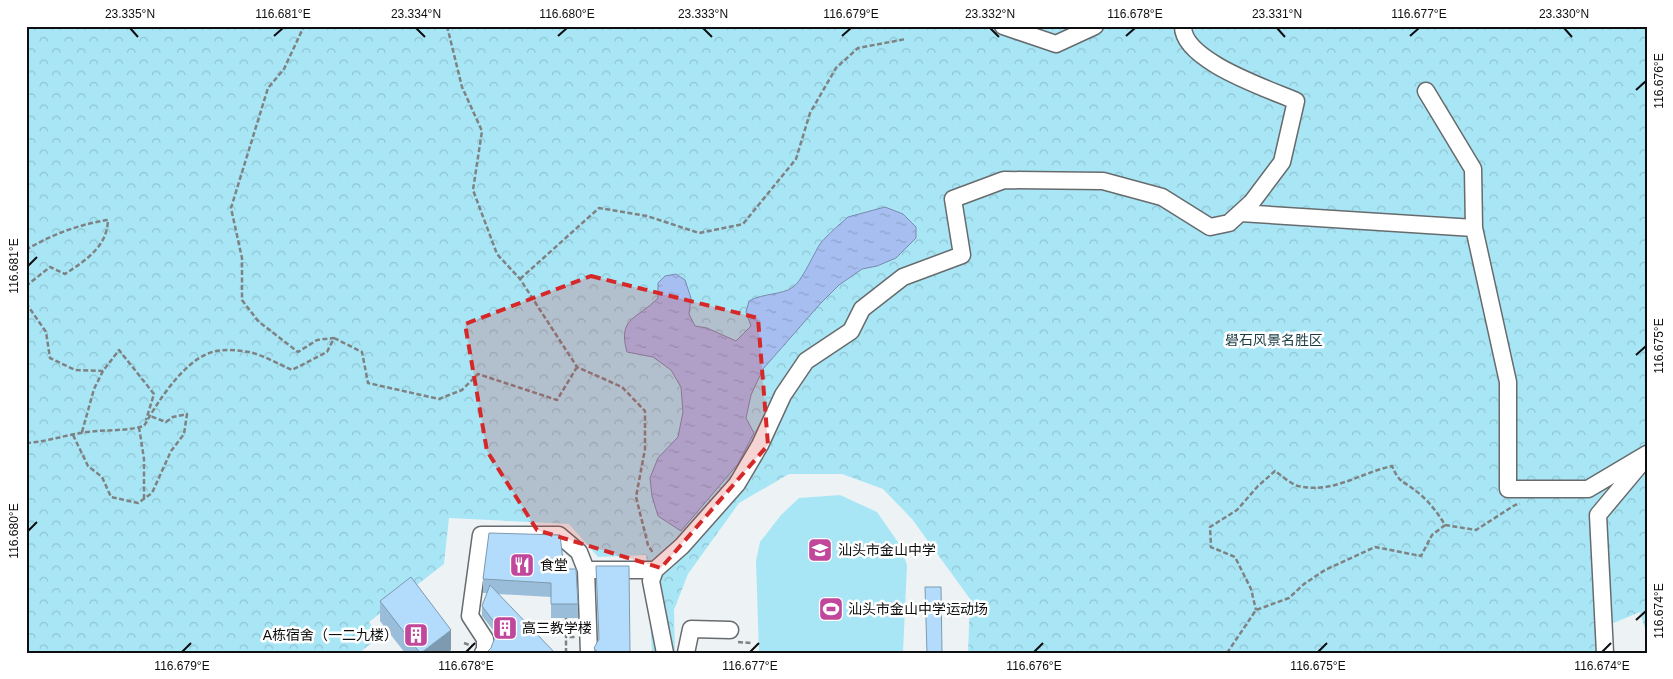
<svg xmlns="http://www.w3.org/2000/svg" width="1673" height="679" viewBox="0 0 1673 679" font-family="Helvetica,'Noto Sans SC',sans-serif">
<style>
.forest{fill:url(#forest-crowns)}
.pitch{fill:#a8e6f6}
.water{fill:url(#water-ripples);stroke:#7989ad}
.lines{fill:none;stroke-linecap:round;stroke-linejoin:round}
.minor-casing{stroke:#676b6d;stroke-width:19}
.path{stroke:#7f8283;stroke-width:2.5;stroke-dasharray:5 2.5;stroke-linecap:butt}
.minor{stroke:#fff;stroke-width:16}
.wall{fill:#9abdd9}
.shaded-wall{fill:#7d9ab0}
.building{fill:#b3dcfc;stroke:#7d9ab0}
.marked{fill:#d62828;fill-opacity:0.2;stroke:#d62828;stroke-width:4;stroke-dasharray:10 6;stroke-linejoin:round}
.ticks{fill:none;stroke:#0d0e0f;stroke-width:2}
.labels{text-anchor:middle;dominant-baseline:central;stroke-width:5;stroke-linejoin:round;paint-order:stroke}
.park-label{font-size:14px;fill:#193c44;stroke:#fff}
.poi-label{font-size:14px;fill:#0d0e0f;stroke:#fff;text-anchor:start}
.neatline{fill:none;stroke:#0d0e0f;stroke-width:2}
.ticks-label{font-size:12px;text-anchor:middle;fill:#0d0e0f}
</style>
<defs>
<pattern id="forest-crowns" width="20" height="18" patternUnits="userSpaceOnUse" patternTransform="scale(1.25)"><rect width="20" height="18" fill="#a8e6f6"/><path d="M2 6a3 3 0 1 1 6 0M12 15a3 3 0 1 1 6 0" fill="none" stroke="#8fc4d2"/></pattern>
<pattern id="water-ripples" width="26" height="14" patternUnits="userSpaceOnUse" patternTransform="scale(1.25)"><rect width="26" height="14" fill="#a7bef1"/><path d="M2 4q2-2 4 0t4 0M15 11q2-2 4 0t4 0" fill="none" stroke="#8fa2cd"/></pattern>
</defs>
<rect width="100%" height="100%" fill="#edf3f4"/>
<!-- forest -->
<path class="forest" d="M26 26H1647V635L1640 612 1604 627 1605 653H968L970 599 912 519 883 489 842 474H789L739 503 688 574 674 610 675 653H652L646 555 598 557 569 524 449 518 444 564 369 622 379 637 359 653H26Z"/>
<!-- pitch -->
<path class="pitch" d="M840 495 877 512 900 545 907 565 903 653H759L756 561 760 542 781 515 799 498Z"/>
<!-- water -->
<path class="water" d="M885 207 903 214 916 227V238L896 258 877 266 862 269 839 285 820 304 763 369 751 395 746 418 754 433 738 464 681 531 658 516 652 496 650 478 658 458 678 437 683 412 681 387 671 370 653 357 627 352C617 317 638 319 658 298V283L665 276 676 274 685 280 691 298 689 314 695 326 707 328 736 341 751 326 746 312 749 301C763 293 783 295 793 287 802 281 813 255 820 244 827 235 839 225 848 217Z"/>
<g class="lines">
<defs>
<path id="minor" d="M1003 26 1056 44 1095 26
M1426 91 1473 169 1474 228
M1240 213 1474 228 1508 382V489H1588L1647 454
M483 653 485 650V639L470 616 481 535H559L579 552 586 570
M589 653 586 570H655
M665 653 651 581 655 570 682 546 737 484 760 445 783 395 806 361 851 331 862 309 903 277 962 255 953 199 1004 180 1103 181 1162 197 1210 227 1229 223 1252 202 1282 162 1296 101C1269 89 1182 61 1183 26
M686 653 691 629 730 630
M1605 653 1598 515 1644 460"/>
</defs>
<!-- minor casing -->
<use href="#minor" class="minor-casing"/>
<!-- path -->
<path class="path" d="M447 26 462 87 482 131 473 190 497 254 520 279 577 367 622 387 645 411V449L636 497 648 545 653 553
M26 250C50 235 80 224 108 220 107 247 86 260 65 274L50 267 26 286
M520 279 599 208 647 216 699 233 743 224 796 159 810 113 836 68 858 48 906 39
M26 303 46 332 50 358 75 370 103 371 119 350 154 394 146 420
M334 338 362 352 368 383 439 399 462 390 478 374 557 400 577 367
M139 427 144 459V500
M82 432 94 389 103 371
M73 435 88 466 102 477 111 497 138 503 152 493 171 451 184 434 187 414 173 417 166 422 150 416
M26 443C45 442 62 436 81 433 102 429 123 432 144 426 157 403 181 365 207 354 219 348 236 350 249 352 263 355 278 364 292 370L327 352 334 338 317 340 298 352 258 321 242 300V258L231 208 268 88 284 69 304 26
M1445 525 1476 530 1515 505 1520 504
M566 618V637H576
M738 642 751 643
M464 643 472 646
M566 653V637
M1227 653 1256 610 1289 598 1304 584 1325 570 1375 547 1421 556 1432 535 1445 525C1438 513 1427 499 1416 491 1401 479 1400 484 1392 466 1360 473 1333 494 1298 486 1291 484 1282 476 1275 471L1258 486 1237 510 1210 527 1211 547 1235 557 1251 589 1256 610"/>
<!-- minor -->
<use href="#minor" class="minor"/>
</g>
<!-- wall -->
<path class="wall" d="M596 566 630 653H594V648L599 640Z
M564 569 578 604V618H551V597L498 594 555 653 487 652 491 648 497 635 482 616V606L487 593H483V579Z
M380 601 451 650 447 653H405L380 621Z"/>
<!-- shaded-wall -->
<path class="shaded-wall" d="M451 630V650L447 653H421Z"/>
<!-- building -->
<path class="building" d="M489 533 560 535 564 569H576L578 604H551V583L483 579Z
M596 566H629L630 653H598L594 648 599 639Z
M411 577 451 630 421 653H420L380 601Z
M490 585 555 653H479L480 652H487L491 648 495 637 501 631 482 606Z
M925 587H941L942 653H927Z"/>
<!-- marked area -->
<path class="marked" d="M591 276 758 318 768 445 661 568 537 530 487 451 465 324Z"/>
<!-- ticks -->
<path class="ticks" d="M130 28 138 37M416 28 425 37M703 28 712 37M990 28 999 37M1277 28 1285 37M1564 28 1572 37M274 36 283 28M558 36 567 28M842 36 851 28M1126 36 1135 28M1410 36 1419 28M1636 90 1646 81M28 266 37 257M1636 355 1646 346M28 531 37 522M1636 620 1646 611M182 652 191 643M466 652 475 643M750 652 759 643M1034 652 1043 643M1318 652 1327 643M1602 652 1611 643"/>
<!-- icons -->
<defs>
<symbol id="school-square" viewBox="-11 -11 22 22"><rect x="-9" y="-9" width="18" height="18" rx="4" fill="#c0479b" stroke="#fff"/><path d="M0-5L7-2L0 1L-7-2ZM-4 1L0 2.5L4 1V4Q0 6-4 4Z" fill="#fff"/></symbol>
<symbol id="restaurant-square" viewBox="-11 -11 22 22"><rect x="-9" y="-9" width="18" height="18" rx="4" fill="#c0479b" stroke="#fff"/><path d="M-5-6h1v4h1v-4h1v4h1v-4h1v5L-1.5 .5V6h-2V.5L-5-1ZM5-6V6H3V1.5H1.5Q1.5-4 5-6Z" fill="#fff"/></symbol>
<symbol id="stadium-square" viewBox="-11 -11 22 22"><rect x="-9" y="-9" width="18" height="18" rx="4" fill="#c0479b" stroke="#fff"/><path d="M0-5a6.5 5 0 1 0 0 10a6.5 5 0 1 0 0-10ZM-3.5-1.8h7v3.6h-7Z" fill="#fff"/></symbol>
<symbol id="building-square" viewBox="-11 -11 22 22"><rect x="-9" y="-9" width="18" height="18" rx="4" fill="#c0479b" stroke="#fff"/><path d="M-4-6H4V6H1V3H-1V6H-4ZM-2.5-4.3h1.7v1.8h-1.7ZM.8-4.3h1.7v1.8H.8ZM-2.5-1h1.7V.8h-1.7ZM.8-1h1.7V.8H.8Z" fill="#fff"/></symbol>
</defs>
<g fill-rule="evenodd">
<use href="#school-square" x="806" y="536" width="28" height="28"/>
<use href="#restaurant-square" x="508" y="551" width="28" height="28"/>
<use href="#stadium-square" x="817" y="595" width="28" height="28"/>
<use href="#building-square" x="491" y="614" width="28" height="28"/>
<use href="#building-square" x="402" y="621" width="28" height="28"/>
</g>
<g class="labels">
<!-- park labels -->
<g class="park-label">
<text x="1274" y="340">礐石风景名胜区</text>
</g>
<!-- poi labels -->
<g class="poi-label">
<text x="838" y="550">汕头市金山中学</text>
<text x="540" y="565">食堂</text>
<text x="848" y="609">汕头市金山中学运动场</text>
<text x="522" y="628">高三教学楼</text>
<text x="398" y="635" text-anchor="end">A栋宿舍（一二九楼）</text>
</g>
</g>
<!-- border -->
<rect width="1673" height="679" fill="none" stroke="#ffffff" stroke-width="55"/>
<rect x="28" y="28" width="1618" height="624" class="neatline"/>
<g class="ticks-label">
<text x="130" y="18">23.335°N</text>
<text x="283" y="18">116.681°E</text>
<text x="416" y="18">23.334°N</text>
<text x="567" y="18">116.680°E</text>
<text x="703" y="18">23.333°N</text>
<text x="851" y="18">116.679°E</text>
<text x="990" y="18">23.332°N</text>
<text x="1135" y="18">116.678°E</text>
<text x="1277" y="18">23.331°N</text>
<text x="1419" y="18">116.677°E</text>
<text x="1564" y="18">23.330°N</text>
<text transform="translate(1659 81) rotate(-90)" y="4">116.676°E</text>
<text transform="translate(14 266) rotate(-90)" y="4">116.681°E</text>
<text transform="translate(1659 346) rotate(-90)" y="4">116.675°E</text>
<text transform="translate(14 531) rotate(-90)" y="4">116.680°E</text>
<text transform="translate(1659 611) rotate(-90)" y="4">116.674°E</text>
<text x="182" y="670">116.679°E</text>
<text x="466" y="670">116.678°E</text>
<text x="750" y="670">116.677°E</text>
<text x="1034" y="670">116.676°E</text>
<text x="1318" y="670">116.675°E</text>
<text x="1602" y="670">116.674°E</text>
</g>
</svg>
